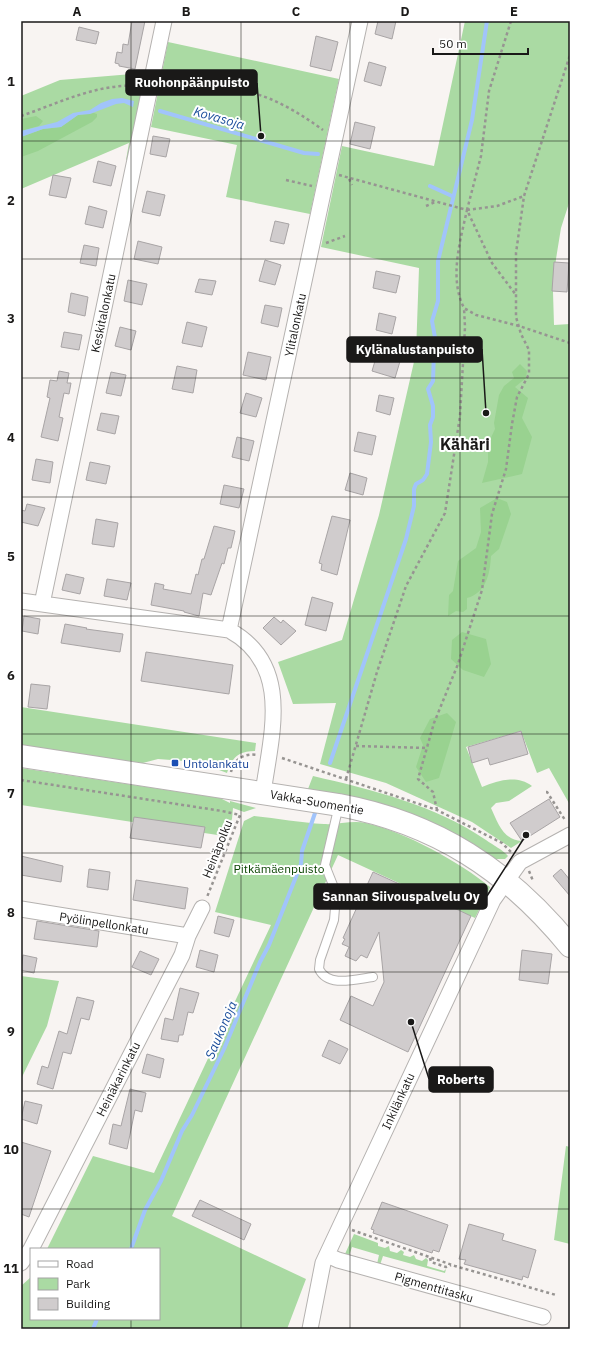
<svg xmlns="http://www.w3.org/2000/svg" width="591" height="1350" viewBox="0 0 591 1350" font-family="'IBM Plex Sans',sans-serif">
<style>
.green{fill:#aadaa3}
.forest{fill:#99d290}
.water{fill:#a1c4fb}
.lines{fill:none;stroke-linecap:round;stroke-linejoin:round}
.stream{stroke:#a1c4fb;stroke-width:4}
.building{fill:#d0cccd;stroke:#a8a4a5}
.lane-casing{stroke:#b5b2b0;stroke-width:10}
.street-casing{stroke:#b5b2b0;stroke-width:17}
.secondary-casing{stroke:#b5b2b0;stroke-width:24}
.path{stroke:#979492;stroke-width:2.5;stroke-dasharray:3 3;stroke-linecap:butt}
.lane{stroke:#fff;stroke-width:8}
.street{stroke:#fff;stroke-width:15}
.secondary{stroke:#fff;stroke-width:22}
.grid{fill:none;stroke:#1a1918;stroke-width:1;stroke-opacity:0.55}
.transit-dot{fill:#1a4fb4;stroke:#fff;stroke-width:1.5}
.labels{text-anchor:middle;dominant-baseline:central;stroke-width:4;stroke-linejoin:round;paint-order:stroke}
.street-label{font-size:12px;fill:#1a1918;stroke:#fff}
.transit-label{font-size:12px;fill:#164399;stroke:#fff;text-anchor:start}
.park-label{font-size:12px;fill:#0b4603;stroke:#fff}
.water-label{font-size:13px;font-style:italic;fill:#1a4d9b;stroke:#fff}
.district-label{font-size:16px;font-weight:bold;fill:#1a1918;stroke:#fff}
.leader{fill:none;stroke:#1a1918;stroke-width:1.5}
.callout-dot{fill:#1a1918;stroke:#fff;stroke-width:1.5}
.callout{fill:#1a1918;stroke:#1a1918;stroke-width:1.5}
.callout-label{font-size:13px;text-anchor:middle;font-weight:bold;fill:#fff}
.neatline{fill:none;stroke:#1a1918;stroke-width:1.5}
.grid-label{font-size:13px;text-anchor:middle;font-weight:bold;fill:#1a1918}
</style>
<rect width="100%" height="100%" fill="#f8f4f2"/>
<!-- green -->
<path class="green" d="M465 21H570V200L561 228 556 259 553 292 554 325 570 324V805L549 768 537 773 521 731 466 747 482 787C499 780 517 775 532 786L509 801 496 803 491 808C498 823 503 840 522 841L511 848 472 822 386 783 320 764 336 703 293 704 278 662 342 640 379 515 416 353 419 268 321 247 342 146 434 166Z
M168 42 339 79 310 214 226 197 237 145 151 127Z
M144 73H148L145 84H142L141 89 144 90 129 159 126 160 129 143 21 189V96L60 80Z
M21 707 256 743 255 751C239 751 232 757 227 773L198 762 158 759 139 764 21 748Z
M21 768 220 798 230 803V801L256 808 244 812 233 808 232 819 224 836 21 805Z
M313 776C373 790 435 805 486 840 493 845 503 850 508 856L505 859H493L336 795 308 789Z
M254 816C277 818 301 823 324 824 338 825 352 820 366 823 405 832 460 862 490 887L489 890 475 918 338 855 172 1216 306 1279 287 1329H21V1286L31 1277V1319H159V1249H47L93 1156 154 1173 271 925 215 912 244 821Z
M21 976 59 981 47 1026 21 1079Z
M566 1146 570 1147V1244L554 1240Z
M354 1234 378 1243V1246L385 1248 389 1246 390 1251 397 1253 401 1250 404 1252 403 1255 410 1257 414 1255 416 1259 422 1261 426 1258 428 1260 427 1266 444 1271 446 1269 445 1273 383 1256 380 1265 377 1264 379 1255 352 1247 349 1256 345 1254Z"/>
<!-- forest -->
<path class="forest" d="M94 113 97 114V117L92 122 38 151 21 157V137L43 129 61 127 78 115Z
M36 116 43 121 39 126 21 131V119Z
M520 364 527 371 526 378 515 387 528 398 522 418 532 437 522 474 482 483 488 462V444L495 429 494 423 499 395 504 386 514 378 512 372Z
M497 498 507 502 511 514 499 549 491 556C490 574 486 593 467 598V609L463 612 456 611 448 616 449 595 453 591 458 561 476 548 481 532 480 508Z
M462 632 486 639 491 664 484 677 463 670 451 659 452 640Z
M447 713 456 722 439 778 426 782 416 767 423 745 420 738 430 719Z"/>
<!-- water -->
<path class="water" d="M122 98 134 101 133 107 124 103 116 104 90 114 78 115 61 127 43 129 21 137V131L57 122 73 113 90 110 101 103 112 99Z"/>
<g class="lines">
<!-- stream -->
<path class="stream" d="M160 111 304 153 318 154
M430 186 452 196
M330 763 406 539 414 506V489L416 484 423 480 427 474 431 442 430 425 433 417V406L428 389 433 381 434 351 436 343 432 321 438 301V261L472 120 487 21
M131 1249 145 1210 161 1181 182 1131 192 1115 224 1049 260 962 269 945 301 864 302 851 315 813
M93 1329 97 1319"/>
</g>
<!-- building -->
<path class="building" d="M132 21H145L135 69 119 66V64L115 63 117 52 122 53 123 44 128 45Z
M378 21H396L392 39 375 34Z
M79 27 99 32 96 44 76 40Z
M316 36 338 42 331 71 310 66Z
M369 62 386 67 381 86 364 81Z
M355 122 375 127 370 149 350 144Z
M153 136 170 139 166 157 150 154Z
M98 161 116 166 111 186 93 182Z
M53 175 71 178 66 198 49 195Z
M147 191 165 195 160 216 142 212Z
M89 206 107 211 103 228 85 224Z
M275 221 289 224 284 244 270 241Z
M138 241 162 247 158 264 134 259Z
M84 245 99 248 96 266 80 263Z
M265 260 281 265 275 285 259 281Z
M554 262 569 263 567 292 552 291Z
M376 271 400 276 396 293 373 288Z
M199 279 216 281 212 295 195 292Z
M128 280 147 284 142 305 124 301Z
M71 293 88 297 85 316 68 312Z
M265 305 282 308 278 327 261 323Z
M379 313 396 317 392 334 376 330Z
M187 322 207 327 202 347 182 343Z
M120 327 136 331 131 350 115 346Z
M64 332 82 335 79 350 61 347Z
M378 351 401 358 395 378 372 371Z
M248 352 271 357 266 380 243 375Z
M177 366 197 370 193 393 172 389Z
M59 371 69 373 67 383H71L69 394 64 393 59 417 63 418 58 441 41 437 50 398 47 397 50 380 57 381Z
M111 372 126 375 121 396 106 393Z
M246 393 262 398 256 417 240 413Z
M379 395 394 398 390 415 376 411Z
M101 413 119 416 115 434 97 430Z
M358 432 376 436 372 455 354 451Z
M237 437 254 441 249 461 232 457Z
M36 459 53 462 50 483 32 480Z
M90 462 110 466 106 484 86 480Z
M350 473 367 478 363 495 345 490Z
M224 485 244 489 239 508 220 504Z
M27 504 45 508 38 526 21 522V510L25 511Z
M332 516 350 520 337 575 321 570 322 564 319 563Z
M96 519 118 523 114 547 92 544Z
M214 526 235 531 231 548H228L224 564 222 563 211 595 203 593 199 616 184 612V611L151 605 155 583 164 585 163 589 191 594 196 574 198 575 202 559H204Z
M66 574 84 578 80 594 62 590Z
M107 579 131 583 127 600 104 596Z
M312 597 333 603 326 631 305 625Z
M24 616 40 619 38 634 22 631Z
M274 617 281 623 283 620 296 631 281 645 263 628Z
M65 624 87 628 86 629 123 634 120 652 61 643Z
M146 652 233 665 229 694 141 681Z
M31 684 50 686 47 709 28 707Z
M521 731 528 754 490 765 488 758 472 763 468 747Z
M549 799 560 817 522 841 510 823Z
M134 817 205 827 201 848 130 838Z
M21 856 63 866 61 882 21 875Z
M89 869 110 872 108 890 87 887Z
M561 869 570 880V896L553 876Z
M373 872 419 893H422L471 916 408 1052 340 1020 351 996 373 1006 384 982 379 932 367 958 361 955 356 961 345 956 349 947 342 944 345 939 343 938Z
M136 880 188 888 185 909 133 900Z
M218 916 234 920 229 937 214 933Z
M37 921 99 931 97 947 34 939Z
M200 950 218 955 214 972 196 967Z
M522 950 552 954 548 984 519 980Z
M140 951 159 959 151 975 132 967Z
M23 955 37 958 34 973 21 970Z
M180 988 199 993 193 1013 188 1012 183 1035H179L178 1042 161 1039 165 1018 173 1020Z
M77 997 94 1001 89 1020 81 1018 71 1054 63 1052 53 1089 37 1084 42 1066 48 1068 59 1031 67 1034Z
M329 1040 348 1049 340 1064 322 1056Z
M147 1054 164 1059 160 1078 142 1073Z
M130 1089 146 1093 142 1112 135 1110 127 1149 109 1144 113 1124 121 1126Z
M25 1101 42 1105 37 1124 21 1119Z
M21 1142 51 1151 29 1217 21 1214Z
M200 1200 251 1224 244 1240 192 1216Z
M382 1202 448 1225 439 1252 433 1250 432 1253 373 1233 374 1230 371 1229Z
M469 1224 504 1234 502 1240 536 1250 528 1278 523 1276 522 1280 464 1264 466 1260 459 1259Z"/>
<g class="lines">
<defs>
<path id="lane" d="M339 805 325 865 333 885 335 908 334 920 320 960 319 969C328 988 356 979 373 977"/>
<path id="street" d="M21 601 229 630C293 665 271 735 263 793
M42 604 164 21
M229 630 360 21
M21 909 188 936
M31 1249 182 955 188 936 202 908
M327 1255 338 1260 543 1317
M21 1263 31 1249
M310 1329 323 1263 493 900 520 862 570 835"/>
<path id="secondary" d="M21 756 339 805C436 823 508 870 570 946"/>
</defs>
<!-- lane casing -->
<use href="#lane" class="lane-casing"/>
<!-- street casing -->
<use href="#street" class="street-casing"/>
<!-- secondary casing -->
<use href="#secondary" class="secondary-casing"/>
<!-- path -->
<path class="path" d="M511 21 489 91 481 156 467 210 492 263 516 295
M163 87C193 88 224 87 252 93 275 98 304 116 323 130
M21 116C59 103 98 83 139 86
M339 175 467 210C460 242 449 278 464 308L476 315 519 326 570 343
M349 179 352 185
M286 180 312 186
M426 206 435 202
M467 210 497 206 524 196
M326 243 345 236
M356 746 427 748
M282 758 437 810 502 843 512 853
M231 772C234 759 244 753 257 755
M346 779 377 672 406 586 445 513 460 416 465 327 464 308
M21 780 222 811 240 815 207 897
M546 792H547L565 820
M437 810 433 792 418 779 434 723 458 664 482 590 492 514 506 469 512 424 517 397 529 374V350L521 334 516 317V253L524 196 570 55
M529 871 533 881
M352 1230 455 1266 556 1295
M430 1258 431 1262 446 1267 451 1265"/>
<!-- lane -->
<use href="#lane" class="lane"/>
<!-- street -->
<use href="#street" class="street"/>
<!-- secondary -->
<use href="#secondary" class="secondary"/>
</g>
<!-- grid -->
<path class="grid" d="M131 21V1249M241 21V1329M350 21V1329M460 21V1329M21 141H570M21 259H570M21 378H570M21 497H570M21 616H570M21 734H570M21 853H570M21 972H570M21 1091H570M21 1209H570M131 1319V1329"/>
<!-- markers -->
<rect class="transit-dot" x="171" y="759" width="8" height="8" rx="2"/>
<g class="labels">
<!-- street labels -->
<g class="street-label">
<text transform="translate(103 313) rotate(-78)">Keskitalonkatu</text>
<text transform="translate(295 325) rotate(-78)">Ylitalonkatu</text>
<text transform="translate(317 802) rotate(10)">Vakka-Suomentie</text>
<text transform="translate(217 849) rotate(-68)">Heinäpolku</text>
<text transform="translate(104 923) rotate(9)">Pyölinpellonkatu</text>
<text transform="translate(118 1079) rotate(-63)">Heinäkarinkatu</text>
<text transform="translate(398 1101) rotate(-65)">Inkilänkatu</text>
<text transform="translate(434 1287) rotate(16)">Pigmenttitasku</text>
</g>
<!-- transit labels -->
<g class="transit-label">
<text x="183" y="763">Untolankatu</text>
</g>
<!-- park labels -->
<g class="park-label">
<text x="279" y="868">Pitkämäenpuisto</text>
</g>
<!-- water labels -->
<g class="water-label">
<text transform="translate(219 118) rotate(16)">Kovasoja</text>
<text transform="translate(221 1030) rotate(-67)">Saukonoja</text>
</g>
<!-- district labels -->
<g class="district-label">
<text x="465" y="444">Kähäri</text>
</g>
</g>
<!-- callouts -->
<path class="leader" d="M261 136L257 83M486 413L482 349M526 835L487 896M411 1022L429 1079"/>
<g class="callout-dot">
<circle cx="261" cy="136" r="4"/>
<circle cx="486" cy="413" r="4"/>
<circle cx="526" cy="835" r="4"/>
<circle cx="411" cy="1022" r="4"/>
</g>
<g class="callout">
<rect x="126" y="70" width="131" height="25" rx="4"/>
<rect x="347" y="337" width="135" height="25" rx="4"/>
<rect x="314" y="884" width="173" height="25" rx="4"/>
<rect x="429" y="1067" width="64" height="25" rx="4"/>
</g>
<g class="callout-label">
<text x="192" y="87">Ruohonpäänpuisto</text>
<text x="415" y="354">Kylänalustanpuisto</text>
<text x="401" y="901">Sannan Siivouspalvelu Oy</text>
<text x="461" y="1084">Roberts</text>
</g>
<!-- border -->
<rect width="591" height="1350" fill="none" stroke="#ffffff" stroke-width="44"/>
<!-- legend -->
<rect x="30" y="1248" width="130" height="72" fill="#ffffff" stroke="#a3a3a3"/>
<rect x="38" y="1261" width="20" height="6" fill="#ffffff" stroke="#a3a3a3"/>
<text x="66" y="1268" font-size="12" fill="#1a1918">Road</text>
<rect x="38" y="1278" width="20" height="12" fill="#aadaa3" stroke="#a3a3a3"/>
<text x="66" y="1288" font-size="12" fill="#1a1918">Park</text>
<rect x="38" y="1298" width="20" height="12" fill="#d0cccd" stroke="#a3a3a3"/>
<text x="66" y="1308" font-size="12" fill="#1a1918">Building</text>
<!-- scale -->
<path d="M433 48v6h95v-6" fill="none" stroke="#1a1918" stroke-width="2"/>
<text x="439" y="48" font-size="12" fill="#1a1918" stroke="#ffffff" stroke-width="3" paint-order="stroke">50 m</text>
<rect x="22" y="22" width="547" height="1306" class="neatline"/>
<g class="grid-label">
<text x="77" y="16">A</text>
<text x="186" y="16">B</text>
<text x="296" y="16">C</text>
<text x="405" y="16">D</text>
<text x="514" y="16">E</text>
<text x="11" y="86">1</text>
<text x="11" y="205">2</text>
<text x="11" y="323">3</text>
<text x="11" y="442">4</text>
<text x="11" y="561">5</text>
<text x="11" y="680">6</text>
<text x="11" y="798">7</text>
<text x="11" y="917">8</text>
<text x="11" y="1036">9</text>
<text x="11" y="1154">10</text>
<text x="11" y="1273">11</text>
</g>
</svg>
